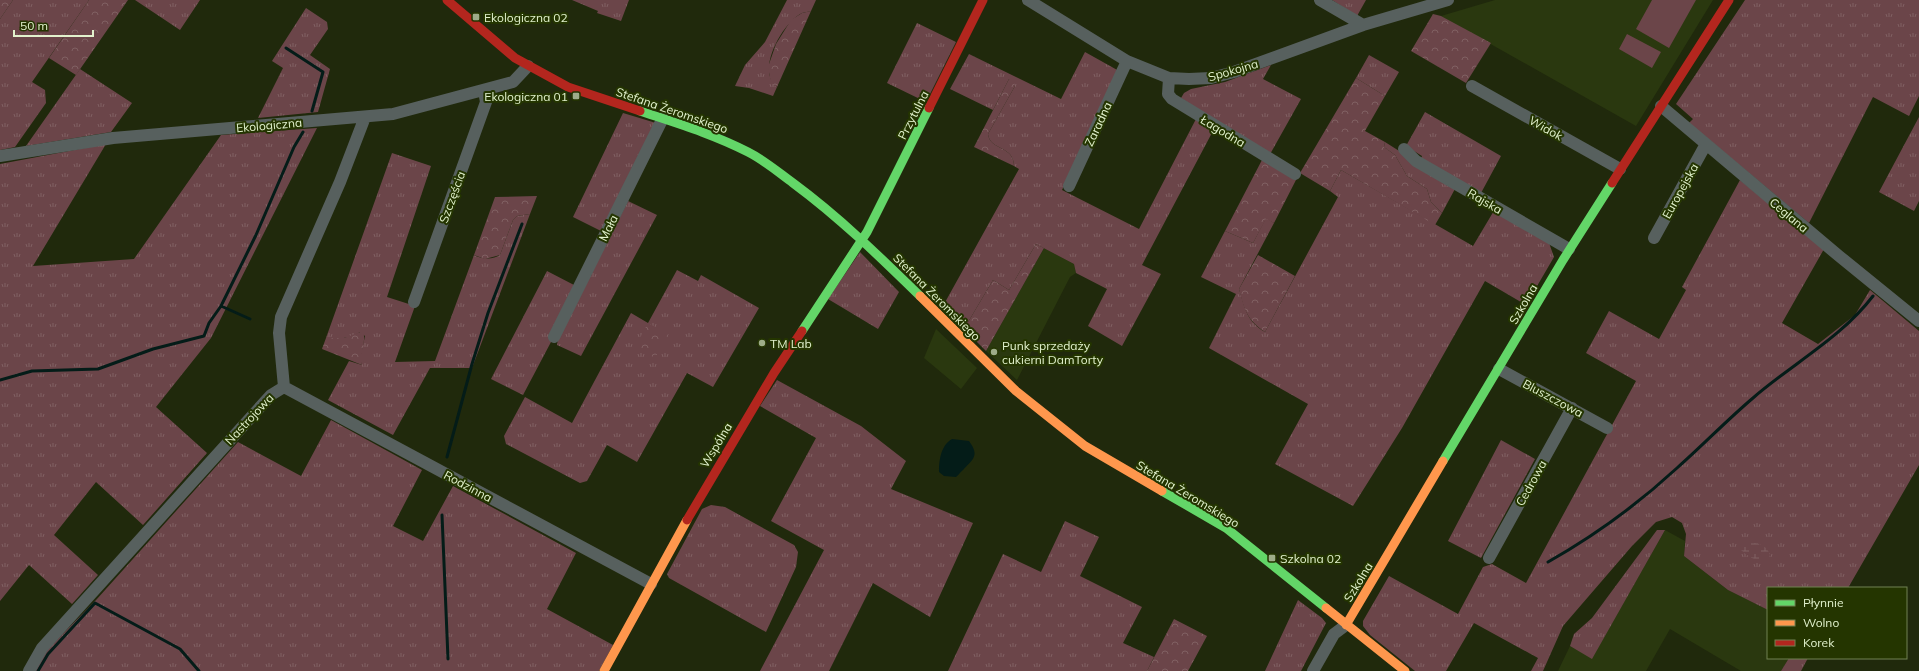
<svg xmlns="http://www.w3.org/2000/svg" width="1919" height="671" viewBox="0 0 1919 671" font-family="Mulish,sans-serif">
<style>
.built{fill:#2a380f}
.grass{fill:url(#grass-tufts)}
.forest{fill:url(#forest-crowns)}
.wetland{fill:url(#wetland-marsh)}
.pitch{fill:#6b4549}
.water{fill:#041c18}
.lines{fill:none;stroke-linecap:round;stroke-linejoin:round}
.stream{stroke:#041c18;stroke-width:3}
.street{stroke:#57605e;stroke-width:12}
.fast{stroke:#63d668;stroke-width:9}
.slow{stroke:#ff974d;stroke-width:9}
.jam{stroke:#b3261e;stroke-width:9}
.poi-dot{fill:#9eac89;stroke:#243500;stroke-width:1.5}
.labels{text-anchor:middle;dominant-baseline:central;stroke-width:4;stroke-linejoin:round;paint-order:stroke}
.poi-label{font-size:12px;fill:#e2f2cd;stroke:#243500;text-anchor:start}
.street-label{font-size:12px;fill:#e2f2cd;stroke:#243500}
</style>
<defs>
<pattern id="grass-tufts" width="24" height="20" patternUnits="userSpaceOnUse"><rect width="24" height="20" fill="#6b4549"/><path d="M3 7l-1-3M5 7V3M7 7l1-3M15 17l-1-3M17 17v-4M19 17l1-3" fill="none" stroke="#806062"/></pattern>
<pattern id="forest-crowns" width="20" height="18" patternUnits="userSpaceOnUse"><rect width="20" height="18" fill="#6b4549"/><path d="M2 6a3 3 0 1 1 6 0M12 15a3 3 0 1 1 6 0" fill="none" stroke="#806062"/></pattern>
<pattern id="wetland-marsh" width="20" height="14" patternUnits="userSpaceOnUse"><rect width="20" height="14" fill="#6b4549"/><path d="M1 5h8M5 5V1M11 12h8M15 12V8" fill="none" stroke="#806062"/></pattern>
</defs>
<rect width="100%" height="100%" fill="#20290c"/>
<!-- built -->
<path class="built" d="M1495 0H1713L1636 126 1441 16Z
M1044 248 1074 264 1076 273 1070 277 1017 380 986 351Z
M936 329 977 368 961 389 924 358Z
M1665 530 1685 541 1684 556 1728 590 1768 610V658H1789L1781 671H1741L1670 629 1646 671H1558L1570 646 1592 658Z"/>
<!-- grass -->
<path class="grass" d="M13 0H89L32 82 45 90 46 103 15 147 0 150V19Z
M135 0H200L180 30Z
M572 0H629L621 21 597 13 598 11Z
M787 0H816L811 11C809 12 804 12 802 13 783 22 755 71 777 87L773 96 749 88 735 86 745 65 765 42Z
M1332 0H1366L1357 16Z
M1745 0H1919V96L1909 116 1873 97 1809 223 1689 123 1693 119 1676 104Z
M306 8 327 22 328 29 310 55 330 69 318 112 258 118 283 68 272 61Z
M917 23 956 42 926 102 887 83Z
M1085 52 1119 71 1062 190 1139 229 1196 119 1214 129 1142 265 1161 274 1122 346 1088 326 1107 289 1076 273 1074 264 1036 244 1009 290 993 280 964 329 943 306 1019 169 1014 166C1014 145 990 151 988 134L1015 86 1009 79 993 110 950 89 969 54 1061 99Z
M1369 55 1399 72 1385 96 1356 78Z
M1271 65 1263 79 1301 99 1269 156 1181 98 1184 93 1191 89 1225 82Z
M80 69 132 103 111 132 26 146Z
M1425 112 1501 156 1481 193 1421 159 1422 156 1406 146Z
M623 113 656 123 601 231 573 217Z
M1919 117V201L1914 211 1879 192Z
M317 128 211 338 156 407 207 453 143 525 96 482 54 535 98 575 72 604 29 565 0 601V164L106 144 33 266 134 259 221 135Z
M1385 142 1456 187 1442 213 1431 202 1427 189 1407 176 1395 155 1384 147Z
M392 153 431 166 387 297 415 306 395 362 435 361 474 255C481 259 493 260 500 255L513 220 517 216 530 214 472 368H430L393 435 328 400 349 361 362 365 360 359 365 336 360 332C349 339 338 339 326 338Z
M1341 170 1473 246 1495 209 1548 240 1554 257 1526 305 1485 281 1402 428 1353 506 1275 464 1308 404 1209 348 1236 294 1201 277 1225 231 1253 243 1266 218 1274 223 1239 289C1245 308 1246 321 1265 332L1338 197 1330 191Z
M1740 180 1824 249 1782 323 1818 344 1855 315 1870 290 1919 331V465L1848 588H1768V610L1728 590 1684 556 1686 534 1682 523 1672 517 1656 522 1632 546 1563 626 1543 671H1531L1538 658 1474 623 1446 671H1415L1370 635 1363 626V621L1389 576 1458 614 1483 567 1492 564 1526 583 1636 381 1586 353 1609 311 1659 339 1686 290 1682 287Z
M628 201 657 215 581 356 557 345 558 339Z
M860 252 899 292 878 329 828 299Z
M677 270 698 281 701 275 759 308 713 387 687 373 637 462 607 445 587 481 580 483 506 444 504 436 525 397 572 423 631 313 648 323Z
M547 271 574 285 551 342 523 395 491 379Z
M777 380 861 426 906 461 891 489 973 523 930 617 873 583 829 671H760L824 550 771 521 816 438 760 406Z
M331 420 422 470 393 526 423 541 453 486 576 553 547 609 613 645 599 671H35L46 651 97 599 238 442 301 476Z
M1501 440 1535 459 1481 558 1448 541Z
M711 505 725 507 794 545 798 552 796 567 766 632 669 578 667 574 702 509Z
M1065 521 1099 537 1080 576 1142 607 1123 643 1154 657 1147 671H948L1003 554 1041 572Z
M1657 530H1665L1592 659 1570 646 1574 634 1592 618Z
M1298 600 1322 618 1326 623 1301 671H1265Z
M1789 658H1808L1801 671H1781Z"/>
<!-- forest -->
<path class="forest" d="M0 0H13L0 19Z
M89 0H128L76 75 49 58Z
M811 11 777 87 771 83 768 67 776 44 791 20 802 13Z
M1433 14 1441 16 1491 43 1466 83 1411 51Z
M1356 78 1385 96 1365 131 1385 142 1384 147 1395 155 1407 176 1427 189 1431 202 1442 213 1435 225 1341 170 1330 191 1300 173Z
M1009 79 1014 81 1015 86 988 134C990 151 1014 145 1014 166L974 147Z
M1263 158 1297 178 1274 223 1266 219 1253 243 1225 231Z
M537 196 530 214 517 216 513 220 500 255 485 259 474 255 495 197Z
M1036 244 1044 248 986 351 964 329 993 280 1009 290Z
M1258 255 1295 276 1265 332C1247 320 1244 309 1239 289Z
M648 323 668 334 655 358 635 347Z
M363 331C367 342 359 354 362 365L322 349 326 338H344Z
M1174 619 1207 636 1188 671H1147Z"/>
<!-- wetland -->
<path class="wetland" d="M1746 543C1757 542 1766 544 1770 555L1768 559C1757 563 1749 557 1741 550V545Z"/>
<!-- pitch -->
<path class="pitch" d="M1652 0H1696L1669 48 1636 29Z
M1627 34 1661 52 1652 68 1619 49Z"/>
<!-- water -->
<path class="water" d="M952 439 969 441C980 456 973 459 963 470 960 472 959 475 956 477L944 476 939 472C939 460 941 445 952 439Z"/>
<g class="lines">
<!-- stream -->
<path class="stream" d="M286 48 323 72 312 111
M221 306 250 319
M0 380 32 371 98 369 153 349 204 336 209 323 221 306 256 235 294 147 303 132
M447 457 472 364 488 313 522 224
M442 515 448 659
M1548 562C1594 536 1638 504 1677 468 1703 445 1727 420 1753 398 1792 364 1841 338 1873 296
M38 671 48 654 95 603 180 649 199 671"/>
<!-- street -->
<path class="street" d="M1028 0 1127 61 1169 78 1189 79 1211 78 1234 72 1363 25 1448 0
M1320 0 1363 25
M1169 78 1168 94 1172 99 1295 174
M1472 86 1620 169
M1661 106 1839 256 1919 321
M1404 149 1416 161 1569 249
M0 156 113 138 393 114 513 82 528 66
M1069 186 1127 61
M1654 238 1706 144
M414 302 486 102 484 91
M554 337 663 118
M1499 369 1607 428
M284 387 651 584
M284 387 279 333 281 317 340 182 365 117
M1489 558 1572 408
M29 671 42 648 271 395 284 387
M1313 671 1334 634 1346 625"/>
<!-- fast -->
<path class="fast" d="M640 111C676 123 713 134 748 152 764 160 778 172 793 183 839 217 879 256 920 296
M802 331 867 232 929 108
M1443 461 1563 260 1612 183
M1162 491 1226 528 1326 608"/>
<!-- slow -->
<path class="slow" d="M920 296 1016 391 1085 446 1162 491
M1326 608 1405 671
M1346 625 1443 461
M604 671 687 520"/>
<!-- jam -->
<path class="jam" d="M447 0 515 58 568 87 640 111
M929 108 983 0
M1612 183 1729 0
M687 520 774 373 802 331"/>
</g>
<!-- markers -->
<g class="poi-dot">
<rect x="472" y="13" width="8" height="8" rx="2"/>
<rect x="572" y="92" width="8" height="8" rx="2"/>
<circle cx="762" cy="343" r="4"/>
<circle cx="994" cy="352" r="4"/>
<rect x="1268" y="554" width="8" height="8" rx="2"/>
</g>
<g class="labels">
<!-- poi labels -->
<g class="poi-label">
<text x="484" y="17">Ekologiczna 02</text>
<text x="568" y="96" text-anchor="end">Ekologiczna 01</text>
<text x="770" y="343">TM Lab</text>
<text x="1002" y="345">Punk sprzedaży<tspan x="1002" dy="14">cukierni DamTorty</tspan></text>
<text x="1280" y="558">Szkolna 02</text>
</g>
<!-- street labels -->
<g class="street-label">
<text transform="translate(1233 70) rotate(-16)">Spokojna</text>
<text transform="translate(672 110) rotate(19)">Stefana Żeromskiego</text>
<text transform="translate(913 115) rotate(-63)">Przytulna</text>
<text transform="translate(1098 124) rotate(-65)">Zaradna</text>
<text transform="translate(269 125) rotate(-5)">Ekologiczna</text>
<text transform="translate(1546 128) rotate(29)">Widok</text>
<text transform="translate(1223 131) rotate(31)">Łagodna</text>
<text transform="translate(1680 191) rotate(-61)">Europejska</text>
<text transform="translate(452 197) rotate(-70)">Szczęścia</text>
<text transform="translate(1485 201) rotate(30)">Rajska</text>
<text transform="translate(1789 215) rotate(40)">Ceglana</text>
<text transform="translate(608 228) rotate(-64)">Mała</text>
<text transform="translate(937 297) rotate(45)">Stefana Żeromskiego</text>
<text transform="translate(1523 304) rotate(-60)">Szkolna</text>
<text transform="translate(1553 398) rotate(28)">Bluszczowa</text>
<text transform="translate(249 419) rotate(-47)">Nastrojowa</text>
<text transform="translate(716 445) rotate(-59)">Wspólna</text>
<text transform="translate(1531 483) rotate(-61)">Cedrowa</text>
<text transform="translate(468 486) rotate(28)">Rodzinna</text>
<text transform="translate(1188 494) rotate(31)">Stefana Żeromskiego</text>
<text transform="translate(1358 582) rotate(-59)">Szkolna</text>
</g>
</g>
<!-- legend -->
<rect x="1767" y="587" width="140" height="72" fill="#243500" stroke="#708152"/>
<rect x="1775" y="600" width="20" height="6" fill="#63d668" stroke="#708152"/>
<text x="1803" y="607" font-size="12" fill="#e2f2cd">Płynnie</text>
<rect x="1775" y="620" width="20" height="6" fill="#ff974d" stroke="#708152"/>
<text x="1803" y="627" font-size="12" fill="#e2f2cd">Wolno</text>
<rect x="1775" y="640" width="20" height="6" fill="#b3261e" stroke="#708152"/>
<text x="1803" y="647" font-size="12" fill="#e2f2cd">Korek</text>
<!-- scale -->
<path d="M14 30v6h79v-6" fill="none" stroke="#e2f2cd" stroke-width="2"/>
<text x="20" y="30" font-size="12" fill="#e2f2cd" stroke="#243500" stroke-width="3" paint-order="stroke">50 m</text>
</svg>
